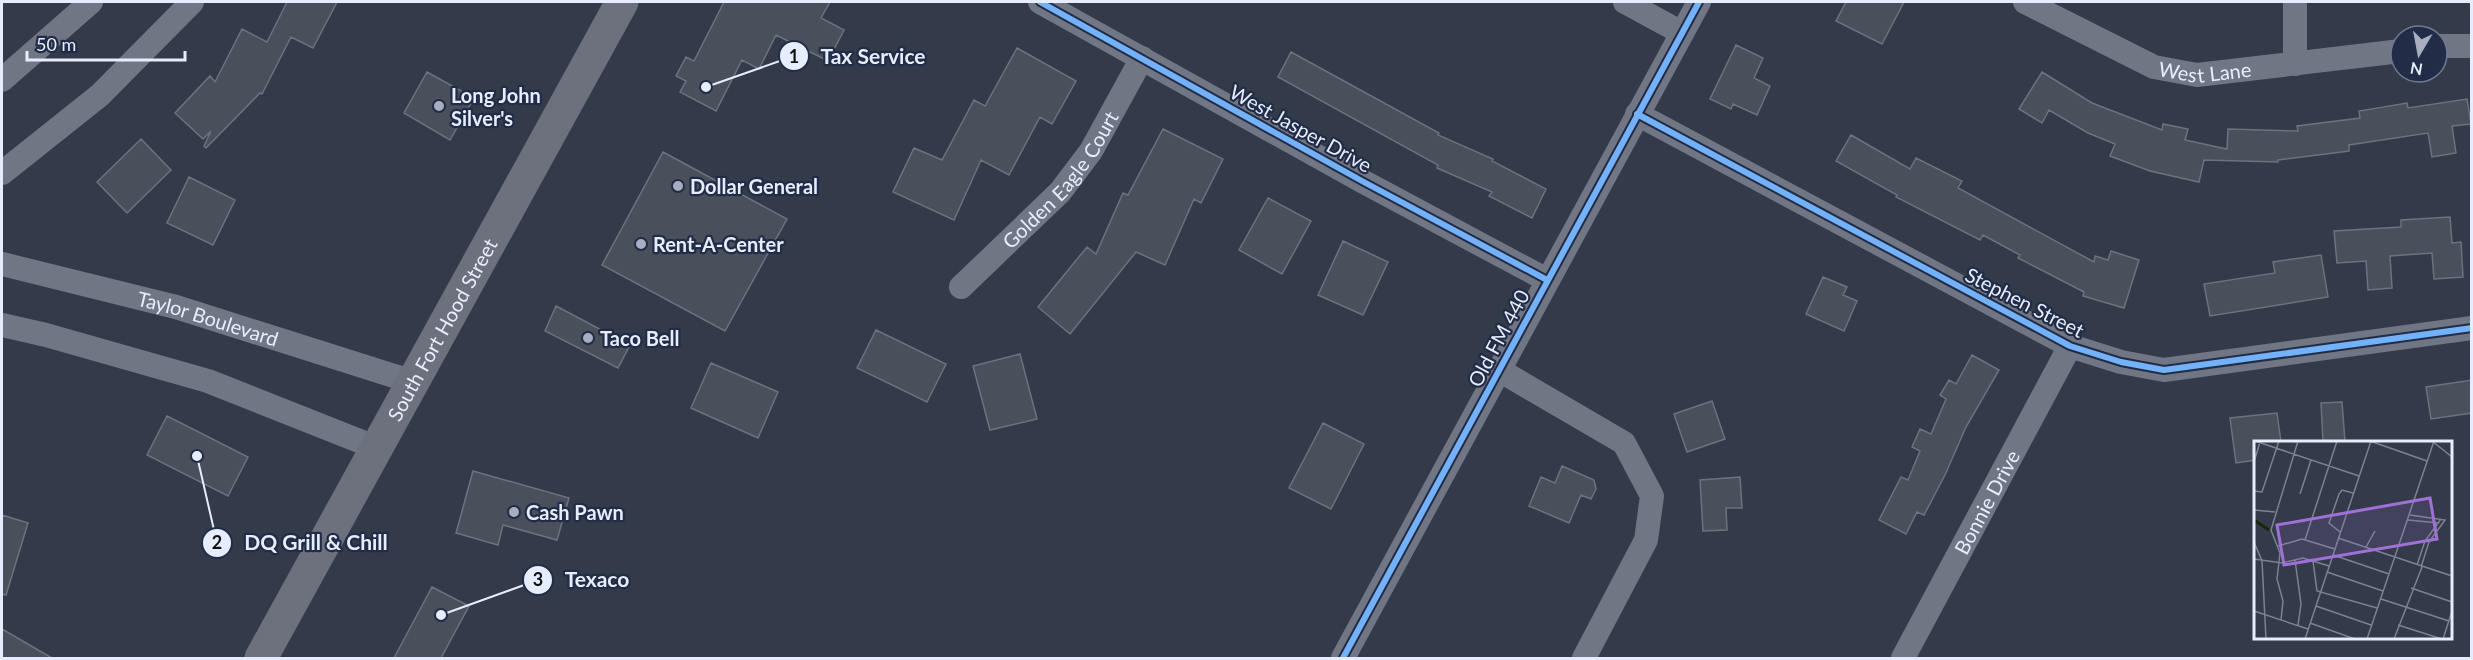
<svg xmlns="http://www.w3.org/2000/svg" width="2473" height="660" viewBox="0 0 2473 660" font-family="Lato,sans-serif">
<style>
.building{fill:#494f5b;stroke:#6c727e;stroke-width:1.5}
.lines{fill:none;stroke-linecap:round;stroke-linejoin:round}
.minor{stroke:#717684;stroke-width:24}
.highway{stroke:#6d717e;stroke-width:33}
.cycleway-casing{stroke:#222c46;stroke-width:10}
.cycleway{stroke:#73b2f8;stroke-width:6}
.poi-dot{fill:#a7aebf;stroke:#222c46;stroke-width:2}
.labels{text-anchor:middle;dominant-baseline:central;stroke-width:4.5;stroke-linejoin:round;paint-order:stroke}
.street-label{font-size:20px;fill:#e6edff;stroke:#222c46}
.poi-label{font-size:20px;font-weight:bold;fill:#e6edff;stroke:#222c46;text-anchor:start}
.inset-river{fill:none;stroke:#1d2407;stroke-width:3}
.inset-road{fill:none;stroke:#7b8292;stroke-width:1.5}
.view{fill:#a070d5;fill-opacity:0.15;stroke:#a070d5;stroke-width:3}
.inset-edge{fill:none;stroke:#e6edff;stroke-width:3}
.leader{fill:none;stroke:#e6edff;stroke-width:2}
.callout-dot{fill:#e6edff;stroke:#222c46;stroke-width:2}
.mark-label{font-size:18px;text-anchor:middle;font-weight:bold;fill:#111}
.callout-label{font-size:21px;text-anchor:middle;font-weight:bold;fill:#e6edff;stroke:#222c46;stroke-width:4.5;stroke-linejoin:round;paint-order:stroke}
</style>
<rect width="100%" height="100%" fill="#333a49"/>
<!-- building -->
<path class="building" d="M287 2H337L313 48 291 37 262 94 260 93 206 148 204 146 211 131 203 139 175 113 210 76 215 82 242 29 267 42Z
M724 2H830L821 18 844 30 828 61 776 35 759 69 742 60 716 111 680 92 686 81 676 76 686 57 694 61Z
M1846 2H1904L1882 44 1836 21Z
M1736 45 1763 58 1754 78 1770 86 1757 115 1733 104 1731 109 1710 99Z
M1017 48 1076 81 1052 124 1040 117 1009 175 981 160 954 220 893 192 914 148 942 160 974 100 985 106Z
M1291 52 1439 133 1438 135 1493 159 1492 161 1546 189 1532 218 1489 196 1492 192 1437 168 1438 165 1278 77Z
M427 72 474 98 450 140 404 113Z
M2042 72 2092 103 2162 130 2163 124 2188 129 2185 140 2227 149 2228 129 2298 131 2297 126 2360 118 2359 111 2407 103 2408 108 2467 99 2471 124 2452 126 2456 153 2432 157 2428 133 2349 145V151L2278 160V162L2204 160 2199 182 2150 171 2110 156 2115 144 2088 133 2049 110 2042 123 2019 109Z
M1163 129 1223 159 1201 203 1194 199 1165 265 1136 252 1070 334 1038 307 1087 247 1096 254 1123 193 1128 195Z
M1851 135 1910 169 1916 158 1962 181 1958 188 2094 262 2095 256 2108 260 2111 251 2139 260 2124 308 2083 296 2084 292 2018 258 2020 255 1983 235 1980 240 1896 197 1897 195 1836 161Z
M141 139 171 170 127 213 97 182Z
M663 152 787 219 725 331 602 265Z
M189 177 235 200 213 245 167 223Z
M1268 198 1311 221 1282 274 1239 250Z
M2450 217 2452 243 2461 242 2463 277 2434 279 2432 253 2390 256 2392 288 2368 290 2366 261 2337 263 2334 231 2401 227V220Z
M1343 241 1388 262 1363 315 1318 295Z
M2321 255 2328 297 2210 316 2204 284 2275 273 2273 262Z
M1823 277 1847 287 1843 295 1857 301 1844 331 1806 314Z
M556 306 630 345 618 368 545 331Z
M876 330 946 364 927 402 857 368Z
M1020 354 1037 419 990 430 973 366Z
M1972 355 1999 370 1966 427 1945 475 1924 515 1917 512 1906 534 1879 520 1901 477 1908 480 1920 451 1912 447 1920 429 1931 434 1946 399 1940 395 1949 380 1956 384Z
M711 363 778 392 758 438 691 408Z
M2472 380V413L2431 419 2426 387Z
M1712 401 1725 439 1687 452 1674 414Z
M2342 402 2345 442H2323L2321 403Z
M2277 413 2281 442H2256V460L2236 463 2230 418Z
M167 416 248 457 228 496 147 455Z
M1323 423 1364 444 1331 509 1289 488Z
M1562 466 1594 480 1596 489 1591 499 1581 495 1569 523 1529 506 1541 477 1555 483Z
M473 471 569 498 557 540 503 525 498 545 456 533Z
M1740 477 1742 508H1726L1727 530 1703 531 1700 480Z
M2 515 28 523 6 595 2 594Z
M432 587 469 606 441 658H394Z
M2 629 52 658H2Z"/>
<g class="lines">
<!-- minor -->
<g class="minor">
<path d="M1040 2 1362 181 1547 280"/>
<path d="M1625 2 1682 33"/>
<path id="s1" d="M2025 2 2154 67 2197 75 2401 51"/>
<path d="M2437 46H2472"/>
<path d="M2295 64V2"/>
<path d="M2 80 91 2"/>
<path d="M1637 114 2070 346 2121 362 2164 370 2472 328"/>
<path d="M2 173 100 95 192 2"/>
<path id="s2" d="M2 264 176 307 413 382"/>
<path id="s3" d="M961 287 1060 192 1091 151 1142 58"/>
<path d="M2 325 46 335 208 381 377 448"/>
<path d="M1499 370 1624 443 1652 496 1646 540 1584 658"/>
<path d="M1343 658 1699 2"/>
<path id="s4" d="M1903 658 2070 346"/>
</g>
<!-- highway -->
<path class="highway" id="s5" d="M261 658 622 2"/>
<defs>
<path id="cycleway" d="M1040 2 1362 181 1547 280
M1637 114 2070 346 2121 362 2164 370 2472 328
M1343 658 1699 2"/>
</defs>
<!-- cycleway casing -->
<use href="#cycleway" class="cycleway-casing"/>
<!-- cycleway -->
<use href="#cycleway" class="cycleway"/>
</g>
<!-- markers -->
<g class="poi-dot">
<circle cx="439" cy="106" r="6"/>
<circle cx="678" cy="186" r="6"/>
<circle cx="641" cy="244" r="6"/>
<circle cx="588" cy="338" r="6"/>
<circle cx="514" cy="512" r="6"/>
</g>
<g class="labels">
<!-- street labels -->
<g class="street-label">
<text stroke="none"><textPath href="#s1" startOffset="196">West Lane</textPath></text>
<text transform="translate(1301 128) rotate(29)">West Jasper Drive</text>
<text stroke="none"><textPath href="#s3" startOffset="147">Golden Eagle Court</textPath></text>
<text transform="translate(2025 302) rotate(27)">Stephen Street</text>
<text stroke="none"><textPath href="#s2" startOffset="213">Taylor Boulevard</textPath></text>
<text stroke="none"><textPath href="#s5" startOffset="375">South Fort Hood Street</textPath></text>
<text transform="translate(1498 338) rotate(-62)">Old FM 440</text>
<text stroke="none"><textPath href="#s4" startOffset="177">Bonnie Drive</textPath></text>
</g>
<!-- poi labels -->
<g class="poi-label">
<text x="451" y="95">Long John<tspan x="451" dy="23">Silver's</tspan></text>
<text x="690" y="186">Dollar General</text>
<text x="653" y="244">Rent-A-Center</text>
<text x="600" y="338">Taco Bell</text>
<text x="526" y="512">Cash Pawn</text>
</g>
</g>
<!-- overview -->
<g transform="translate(2254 441)">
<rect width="198" height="198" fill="#333a49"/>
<path class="inset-river" d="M0 79 15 89"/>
<path class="inset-road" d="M1 0 105 35M116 0 173 20M178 0 198 16M0 21 6 1M0 50 8 51 25 0M46 53 57 19M0 69 21 71M156 74 191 79 175 101 167 126M154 79 185 82M86 91 75 82 85 53 88 49 99 52M84 97 198 135M51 99 83 0M0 101 8 120 12 198M24 105 48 98 81 108M112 106 121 90M79 114 135 133M0 118 28 122 49 117 75 125M41 119 47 163 44 184M59 120 63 150 123 167M163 124 171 100 187 78M73 131 129 150M157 147 198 161M127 158 195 180M62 165 117 184M0 170 54 188M27 179 29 160 23 138 26 112 17 89 44 0M56 182 101 198M144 184 188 198M51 198 117 0M113 198 180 0M140 198 168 126M189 198 198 170"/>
<path class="view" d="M176 57 183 98 30 124 23 84Z"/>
<rect width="198" height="198" class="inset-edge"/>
</g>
<!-- callouts -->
<path class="leader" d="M706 87L794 56M197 456L217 543M441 615L538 580"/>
<g class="callout-dot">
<circle cx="706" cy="87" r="6"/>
<circle cx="197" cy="456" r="6"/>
<circle cx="441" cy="615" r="6"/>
<circle cx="794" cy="56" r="15"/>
<circle cx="217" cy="543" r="15"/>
<circle cx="538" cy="580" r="15"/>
</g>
<g class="mark-label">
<text x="794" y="63">1</text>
<text x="217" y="549">2</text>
<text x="538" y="586">3</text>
</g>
<g class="callout-label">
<text x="873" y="64">Tax Service</text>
<text x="316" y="550">DQ Grill &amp; Chill</text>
<text x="597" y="587">Texaco</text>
</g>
<!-- border -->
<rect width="2473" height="660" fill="none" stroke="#e6edff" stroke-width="6"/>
<!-- north arrow -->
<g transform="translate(2419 54) rotate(190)"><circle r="28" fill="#222c46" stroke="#707990" stroke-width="1.5"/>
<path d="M0-4.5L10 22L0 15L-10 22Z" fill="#a7aebf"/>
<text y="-9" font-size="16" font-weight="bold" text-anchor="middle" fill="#e6edff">N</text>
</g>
<!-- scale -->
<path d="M27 51v9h158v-9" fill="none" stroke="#e6edff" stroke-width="3"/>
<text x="36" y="51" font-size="18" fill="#e6edff" stroke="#222c46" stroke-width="4.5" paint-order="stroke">50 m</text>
</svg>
